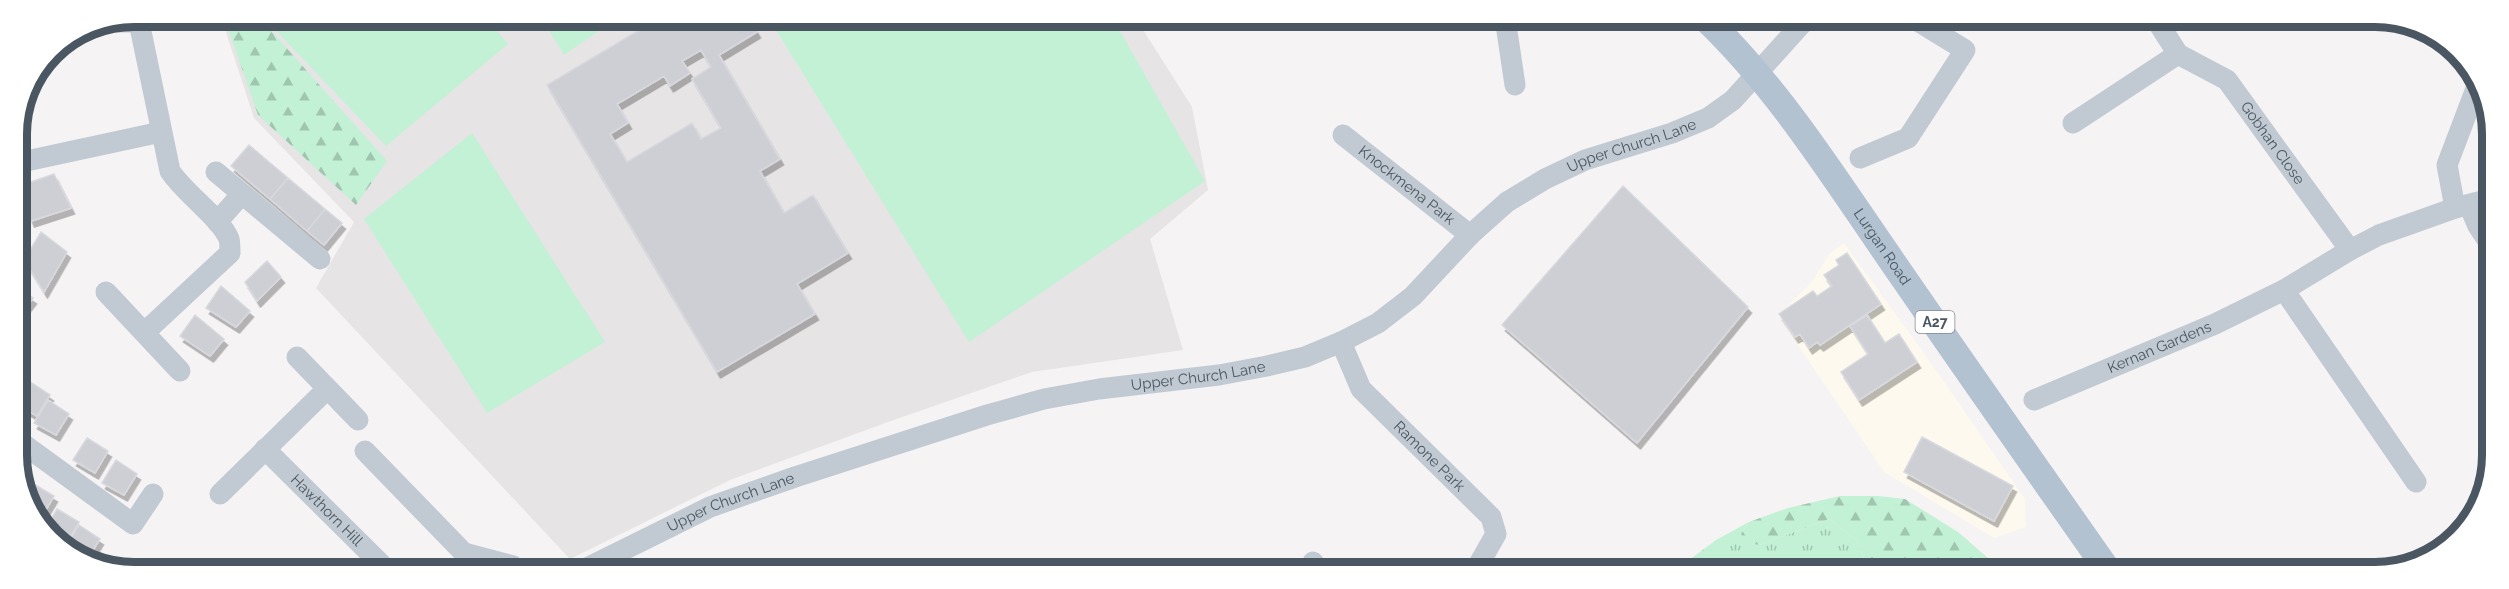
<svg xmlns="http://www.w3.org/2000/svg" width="2509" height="589" viewBox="0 0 2509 589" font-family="Raleway,sans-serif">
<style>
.commercial{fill:#fdf9ef}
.education{fill:#e6e4e5}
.grass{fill:url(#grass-tufts)}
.forest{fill:url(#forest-firs)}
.park{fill:#c3f1d5}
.building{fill:#cdcfd5;stroke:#d7d9de;stroke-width:1.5;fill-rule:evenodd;filter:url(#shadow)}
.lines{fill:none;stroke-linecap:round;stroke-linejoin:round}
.minor{stroke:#c1cad2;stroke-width:21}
.major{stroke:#b3c2d1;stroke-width:27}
.labels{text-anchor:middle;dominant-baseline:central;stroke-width:6;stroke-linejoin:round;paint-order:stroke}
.shield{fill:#fff;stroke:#808990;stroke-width:1.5}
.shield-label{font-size:14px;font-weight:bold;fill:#4a5661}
.street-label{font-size:15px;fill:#4a5661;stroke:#fff}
.rim{fill:none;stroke:#4a5661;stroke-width:8}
</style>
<defs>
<pattern id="grass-tufts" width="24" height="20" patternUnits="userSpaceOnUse" patternTransform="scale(1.5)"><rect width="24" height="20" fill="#c3f1d5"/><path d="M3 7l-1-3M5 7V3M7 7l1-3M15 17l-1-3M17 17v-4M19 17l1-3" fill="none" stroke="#a0c6b0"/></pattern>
<pattern id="forest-firs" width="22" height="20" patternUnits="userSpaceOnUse" patternTransform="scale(1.5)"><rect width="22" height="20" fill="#c3f1d5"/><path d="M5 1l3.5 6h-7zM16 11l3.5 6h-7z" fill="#a0c6b0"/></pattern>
<filter id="shadow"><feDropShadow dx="3.5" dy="6" stdDeviation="0" flood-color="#0004"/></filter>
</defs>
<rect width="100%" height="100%" fill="#f5f3f3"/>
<!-- commercial -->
<path class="commercial" d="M1844 243 1927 357 2025 499 2026 527 1994 538 1884 472 1778 316 1813 280 1830 253Z"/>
<!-- education -->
<path class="education" d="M221 17H1135L1192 107 1208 190 1150 239 1183 350 1032 372 888 422 730 480 570 559 316 288 354 222 254 118Z"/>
<!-- grass -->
<path class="grass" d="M1829 519 1856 540 1870 572H1673L1716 540 1749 522 1741 534 1759 545Z"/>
<!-- forest -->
<path class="forest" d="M224 17H259L387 161 356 205 258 115Z
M1840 496H1878L1905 499 1958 532 2004 572H1870L1856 540 1829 519 1759 545 1746 542 1741 534 1749 522 1788 508Z"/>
<!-- park -->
<path class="park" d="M263 17H485L508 44 386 146Z
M541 17H619L564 55Z
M768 17H1112L1205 181 969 342Z
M472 133 605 342 487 413 364 219Z"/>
<!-- building -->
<path class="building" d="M661 17H748L757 32 719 55 780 159 760 171 784 213 813 195 848 253 797 284 815 314 717 372 547 85ZM701 50 711 67 692 79 721 128 701 139 692 123 627 162 610 134 628 123 617 104 664 76 670 86 690 73 682 61Z
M249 145 288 178 270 199 231 166Z
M54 174 71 208 31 221 17 187Z
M288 178 325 209 307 231 270 199Z
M1623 186 1748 307 1637 443 1502 325Z
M325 209 342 223 324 245 307 231Z
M41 232 67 252 44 292 24 260Z
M1847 253 1881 304 1820 345 1817 342 1809 348 1800 334 1795 337 1779 314 1813 291 1817 296 1832 286 1824 275 1839 265 1836 260Z
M267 261 281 277 257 301 245 282Z
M221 286 250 311 236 327 206 308Z
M18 288 33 298 18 318Z
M195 315 224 339 210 356 180 336Z
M1867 315 1885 343 1899 334 1917 362 1859 400 1841 372 1868 354 1850 326Z
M29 381 50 395 37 416 18 405V398Z
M48 400 69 414 56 435 34 423Z
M1922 437 2013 486 1994 521 1904 472Z
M87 438 108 451 95 473 73 460Z
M116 460 137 474 124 495 102 483Z
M32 483 54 496 41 518 26 492Z
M57 509 79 522 66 544 49 534 46 528Z
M79 525 100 539 88 558 66 546Z"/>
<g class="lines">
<!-- minor -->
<g class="minor">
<path d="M1505 18 1515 85"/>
<path id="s1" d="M2155 18 2178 54 2227 80 2350 250"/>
<path d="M120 22H139L158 17"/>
<path d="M139 22 170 171C185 194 220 217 229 239 230 243 230 249 230 253L145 332"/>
<path d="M2073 123 2178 54"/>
<path id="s2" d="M1343 135 1470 235"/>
<path d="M1860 158 1908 138 1965 50 1913 18"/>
<path d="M17 163 161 132"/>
<path d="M216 172 320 259"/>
<path d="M2469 205 2478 226 2490 244"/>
<path d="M2455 208 2447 165 2477 86"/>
<path d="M217 222 241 195"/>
<path d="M2284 290 2416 482"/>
<path d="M106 292 180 371"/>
<path id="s3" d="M1341 342 1361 389 1491 517 1496 534 1475 571"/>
<path d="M297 357 358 420"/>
<path id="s4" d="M2034 400 2215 324 2284 290 2350 250 2379 235 2455 208 2490 199"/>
<path d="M19 441 133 524 153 494"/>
<path id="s5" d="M265 449 388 571"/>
<path d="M365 451 464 553 513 566 519 571"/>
<path d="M220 494 326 390"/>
<path d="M1313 562 1319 571"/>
<path id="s6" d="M581 571 710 507 795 477 987 415 1044 399 1099 389 1219 375 1267 366 1305 357 1341 342 1378 323 1413 296 1470 235 1507 202 1545 179 1585 160 1672 133 1708 118 1733 100 1807 18"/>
</g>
<!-- major -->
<path class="major" id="s7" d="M1705 18C1776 86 1828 168 1883 248 1957 356 2033 464 2109 572"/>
</g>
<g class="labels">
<!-- shield labels -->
<rect class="shield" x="1915.5" y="311" width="39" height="22" rx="4.5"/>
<g class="shield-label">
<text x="1935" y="322">A27</text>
</g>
<!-- street labels -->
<g class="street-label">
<text stroke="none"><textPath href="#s1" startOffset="176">Gobhan Close</textPath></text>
<text stroke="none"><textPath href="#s6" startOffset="1155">Upper Church Lane</textPath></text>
<text stroke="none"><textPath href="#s2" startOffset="81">Knockmena Park</textPath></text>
<text stroke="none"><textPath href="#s7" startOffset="290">Lurgan Road</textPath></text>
<text stroke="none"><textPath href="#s4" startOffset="136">Kernan Gardens</textPath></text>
<text stroke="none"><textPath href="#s6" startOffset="651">Upper Church Lane</textPath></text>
<text stroke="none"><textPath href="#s3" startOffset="147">Ramone Park</textPath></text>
<text stroke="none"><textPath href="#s6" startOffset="165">Upper Church Lane</textPath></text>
<text stroke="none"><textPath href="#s5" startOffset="87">Hawthorn Hill</textPath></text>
</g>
</g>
<!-- crop -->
<path d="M0 0H2509V589H0ZM134 27H2375A107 107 0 0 1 2482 134V455A107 107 0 0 1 2375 562H134A107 107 0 0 1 27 455V134A107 107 0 0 1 134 27Z" fill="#fff" fill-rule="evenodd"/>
<path class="rim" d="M134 27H2375A107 107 0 0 1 2482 134V455A107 107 0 0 1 2375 562H134A107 107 0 0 1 27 455V134A107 107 0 0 1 134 27Z"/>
</svg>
